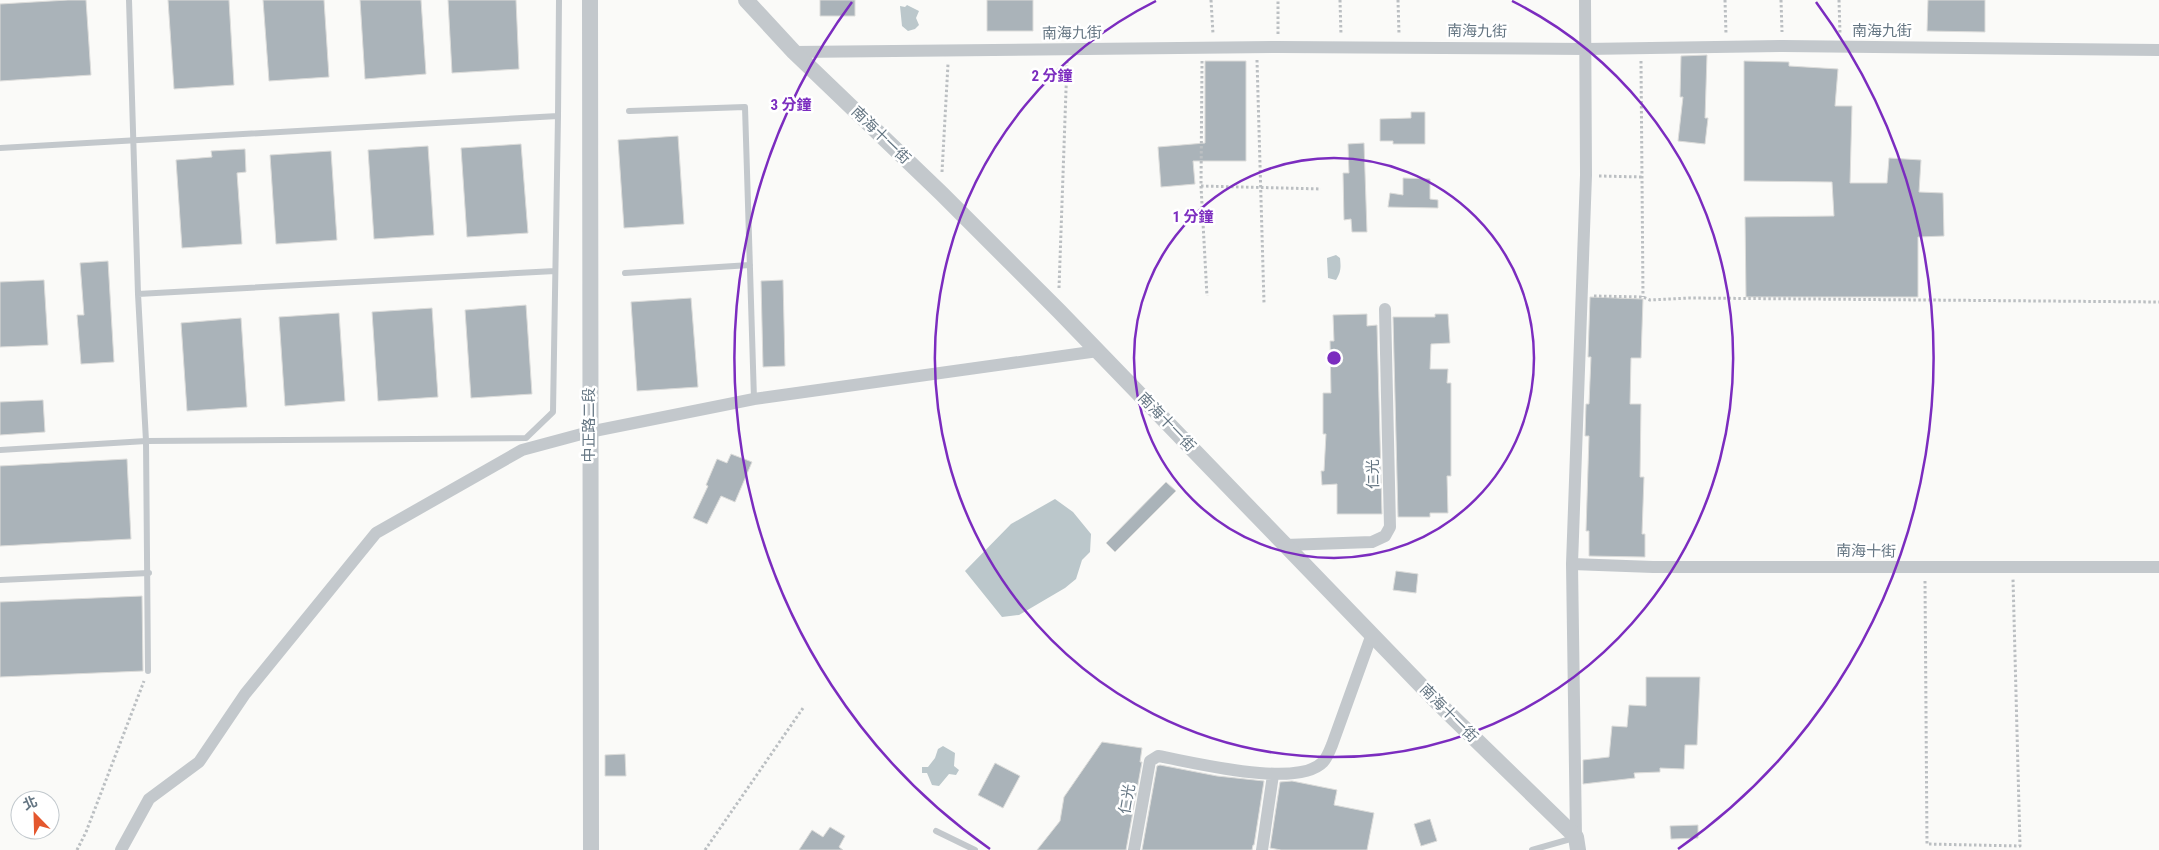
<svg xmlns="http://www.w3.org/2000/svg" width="2159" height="850" viewBox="0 0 2159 850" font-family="'Roboto Condensed','Noto Sans TC',sans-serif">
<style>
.water{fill:#bbc7cb}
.building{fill:#aab3b9;stroke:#dcdcda}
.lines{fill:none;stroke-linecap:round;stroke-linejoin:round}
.path{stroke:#bbbfc2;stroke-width:3;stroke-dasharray:2.5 2.5;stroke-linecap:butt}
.service{stroke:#c3c8cc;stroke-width:6}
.minor{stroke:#c3c8cc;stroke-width:12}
.tertiary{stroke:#c3c8cc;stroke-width:16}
.ring{fill:none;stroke:#7b2cbf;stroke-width:2.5}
.labels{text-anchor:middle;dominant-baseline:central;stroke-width:5;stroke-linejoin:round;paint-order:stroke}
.street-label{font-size:15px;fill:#657683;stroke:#fff}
.centre{fill:#7b2cbf;stroke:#fff;stroke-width:2.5}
.ring-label{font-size:15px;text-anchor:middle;font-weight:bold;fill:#7b2cbf;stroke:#fff;stroke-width:5;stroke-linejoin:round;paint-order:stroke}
</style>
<rect width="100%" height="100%" fill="#fafaf8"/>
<!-- water -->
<path class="water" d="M907 5 919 11 916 18 919 25 915 29 908 31 902 26 900 6 905 7Z
M1336 255 1340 258C1341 268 1341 272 1336 280L1328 278 1327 258Z
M1055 499 1073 512 1091 534 1090 552 1082 560 1076 579 1065 588 1019 615 1002 617 965 571 1011 524Z
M943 746 955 753 954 766 959 770 956 775 949 774 939 786 932 785 927 773H922V767H928L935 758 938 749Z"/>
<!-- building -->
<path class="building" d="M68 0H86L91 75 0 81V4Z
M168 0H229L234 85 174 89Z
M263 0H324L329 77 269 81Z
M360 0H421L426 74 365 79Z
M448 0H516L519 69 452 73Z
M820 0H855V16H820Z
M987 0H1033V31H987Z
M1928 0H1985V32L1927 31Z
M1707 55 1705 118H1708L1705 144 1678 141 1683 97H1680L1681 56Z
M1205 61H1246V161H1193L1195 184 1161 187 1158 147 1205 143Z
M1744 61 1789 62V66L1838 69 1835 106H1852L1850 183H1887L1889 158 1921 160 1919 192 1943 193 1944 236 1918 237V297H1746L1745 217 1834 216 1832 182 1744 181Z
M1411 112H1425V144H1393V141H1380V119L1411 118Z
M678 136 684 224 624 228 618 140Z
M1364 143 1367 232H1352L1351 219 1344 220 1343 173H1349L1348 144Z
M521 144 528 233 467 237 461 148Z
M428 146 434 235 374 239 368 150Z
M245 149 246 172 237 173 242 244 182 248 176 160 212 157 211 151Z
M331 151 337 240 276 244 270 155Z
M1403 178 1430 179V199L1438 200V208L1388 207 1390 193 1403 195Z
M108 261 114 362 81 364 77 315H84L80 263Z
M44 280 48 345 0 347V282Z
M783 280 785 366 763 367 761 281Z
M1590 297 1643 299 1641 358H1631L1630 404H1641L1640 477H1644L1642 534H1645V557L1589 556V531H1586L1589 436H1585L1586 404H1589L1591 357H1588Z
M691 298 698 387 637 391 631 302Z
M526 305 532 394 471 398 465 310Z
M432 308 438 397 378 401 372 312Z
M339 313 345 401 285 406 279 317Z
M1367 314V326L1377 325 1382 514H1337V484L1322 485 1321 471H1324L1326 434H1323V393H1331L1330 341H1334L1333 315Z
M1435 314H1448L1450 343 1431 344 1430 369H1448L1447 383H1451V476H1447L1448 513H1430V517H1398L1393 317H1435Z
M241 318 247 407 187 411 181 323Z
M43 400 45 432 0 435V402Z
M731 454 752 462 735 502 721 496 707 524 693 518 708 486 706 485 717 459 727 463Z
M127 459 131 539 0 546V466Z
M1166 482 1176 491 1115 552 1106 543Z
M1396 571 1418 574 1416 593 1393 590Z
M142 596 143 671 0 677V602Z
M1646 677H1700L1697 745H1685L1684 769 1660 768V772L1634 773 1635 778 1583 784V760L1609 757 1612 726 1627 727 1629 705 1646 706Z
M1102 742 1142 748 1140 762H1142L1126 850H1037L1060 821 1064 797Z
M625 754 626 776H605V755Z
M995 763 1020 776 1003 808 978 795Z
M1160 765 1217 776 1264 781 1254 845H1253L1252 850H1142L1157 766Z
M1292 781 1337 790 1334 805 1374 813 1367 850H1281L1270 848 1280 782Z
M1430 819 1437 841 1421 846 1414 824Z
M1698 825V838L1671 839 1670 826Z
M830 827 845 836 839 847 843 850H799L812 830 823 837Z"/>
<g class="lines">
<!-- path -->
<path class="path" d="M1211 0 1213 34
M1340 0 1341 35
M1398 0 1399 34
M1725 0 1726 34
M1781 0 1782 32
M1839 0 1840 34
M1278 34V0
M1257 60 1264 303
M1202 61 1201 186 1207 296
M1641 61 1643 297
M942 172 948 64
M1599 176 1642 177
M1201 186 1321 189
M1059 288 1067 62
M1594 296 1643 297 1650 300 1690 298 2159 302
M1925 581 1927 844 2020 846 2013 579
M77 850 86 832 144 681
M705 850 803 708"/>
<!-- service -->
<path class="service" d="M129 0 138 294 146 441 148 671
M629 111 745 107 754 399
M0 148 558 116 559 0
M625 273 750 265
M138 294 555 271
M0 450 146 441 526 438 553 412 558 116
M0 580 149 573
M936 831 975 850
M1532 850 1574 838"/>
<!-- minor -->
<path class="minor" d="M794 52 1278 47 1586 49 1783 46 2159 50
M1285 545 1372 542 1385 536 1390 527 1385 309
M1572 564 1653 567H2159
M1576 837 1572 564 1586 175 1585 0
M121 850 149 799 199 762 245 694 376 533 522 450 589 432 754 399 1098 351
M1134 850 1150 761 1158 756C1193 762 1297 789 1323 762 1327 758 1330 750 1332 745L1372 634
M1262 850 1273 775"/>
<!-- tertiary -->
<path class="tertiary" d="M590 0 591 850
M746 0 794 52 941 193 1059 311 1436 701 1576 837 1578 850"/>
</g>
<!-- distance rings -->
<g class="ring">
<circle cx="1334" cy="358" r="200"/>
<path d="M1512 1A399 399 0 1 1 1156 1"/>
<path d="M990 849A599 599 0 0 1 852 2M1816 2A599 599 0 0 1 1678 849"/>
</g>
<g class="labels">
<!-- street labels -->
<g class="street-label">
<text transform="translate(1477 31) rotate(1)">南海九街</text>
<text x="1882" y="31">南海九街</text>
<text transform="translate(1072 33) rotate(-1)">南海九街</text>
<text transform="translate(881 135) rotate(44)">南海十一街</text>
<text transform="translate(1167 422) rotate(46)">南海十一街</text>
<text transform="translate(589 425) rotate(-90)">中正路二段</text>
<text transform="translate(1373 474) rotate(-91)">仁光</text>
<text transform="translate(1866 551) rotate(1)">南海十街</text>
<text transform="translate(1449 713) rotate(45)">南海十一街</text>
<text transform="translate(1127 799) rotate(-80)">仁光</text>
</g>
</g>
<circle cx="1334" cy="358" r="8" class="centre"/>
<g class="ring-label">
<text x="1052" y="81">2 分鐘</text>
<text x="791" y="110">3 分鐘</text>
<text x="1193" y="222">1 分鐘</text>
</g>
<!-- north arrow -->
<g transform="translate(35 815) rotate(337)"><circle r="24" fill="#ffffff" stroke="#c1c8cd"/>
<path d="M0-4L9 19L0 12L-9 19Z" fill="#e4572e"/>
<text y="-8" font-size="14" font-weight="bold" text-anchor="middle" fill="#657683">北</text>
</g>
</svg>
